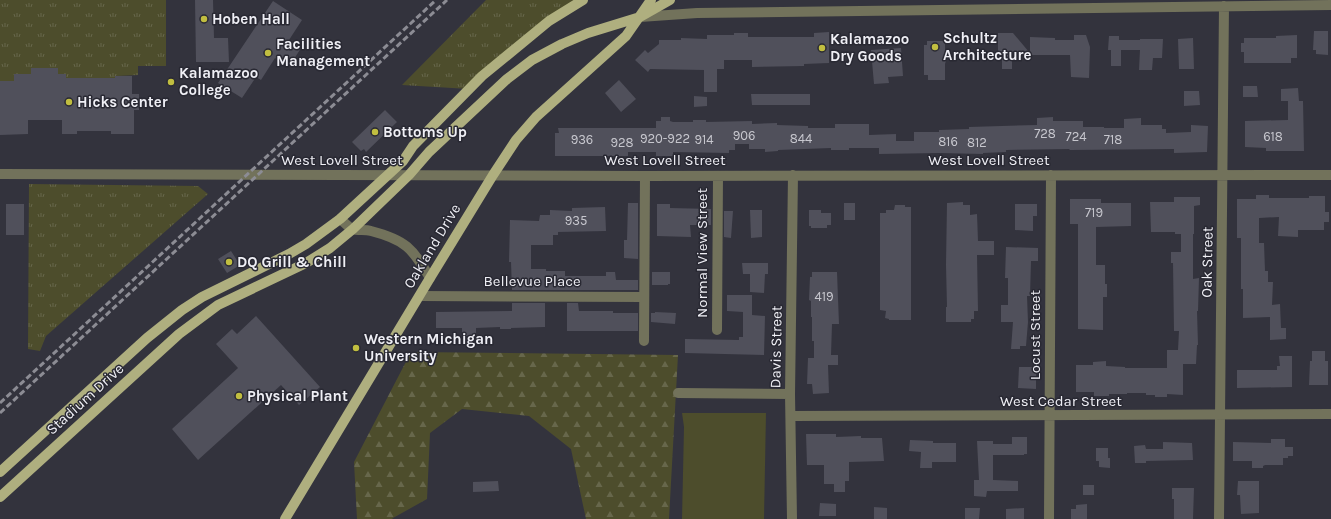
<svg xmlns="http://www.w3.org/2000/svg" width="1331" height="519" viewBox="0 0 1331 519" font-family="Karla,sans-serif">
<style>
.forest{fill:url(#forest-firs)}
.park{fill:url(#park-tufts)}
.pitch{fill:#4d4d2c}
.building{fill:#50505b}
.lines{fill:none;stroke-linecap:round;stroke-linejoin:round}
.minor{stroke:#72725b;stroke-width:10}
.major{stroke:#afaf7f;stroke-width:10}
.rail{stroke:#8c8c94;stroke-width:3;stroke-dasharray:6 3;stroke-linecap:butt}
.poi-dot{fill:#c1be40;stroke:#292933;stroke-width:1.5}
.labels{text-anchor:middle;dominant-baseline:central;stroke-width:3;stroke-linejoin:round;paint-order:stroke}
.number-label{font-size:13px;fill:#c7c7ce}
.poi-label{font-size:15px;font-weight:bold;fill:#efeff5;stroke:#292933;text-anchor:start}
.street-label{font-size:15px;fill:#efeff5;stroke:#292933}
</style>
<defs>
<pattern id="forest-firs" width="22" height="20" patternUnits="userSpaceOnUse"><rect width="22" height="20" fill="#4d4d2c"/><path d="M5 1l3.5 6h-7zM16 11l3.5 6h-7z" fill="#67674b"/></pattern>
<pattern id="park-tufts" width="24" height="20" patternUnits="userSpaceOnUse"><rect width="24" height="20" fill="#4d4d2c"/><path d="M3 7l-1-3M5 7V3M7 7l1-3M15 17l-1-3M17 17v-4M19 17l1-3" fill="none" stroke="#67674b"/></pattern>
</defs>
<rect width="100%" height="100%" fill="#33333d"/>
<!-- forest -->
<path class="forest" d="M411 352 678 355 669 519H586L571 449 529 416 462 409 430 433 427 499 393 518 392 519H357L354 462Z"/>
<!-- park -->
<path class="park" d="M0 0H166V66H138V75L116 76 115 78H66V74H58V68H31V74L14 81H0Z
M486 0H583L469 89 402 85Z
M29 184 198 186 208 194 46 336 40 351 28 349Z"/>
<!-- pitch -->
<path class="pitch" d="M682 413H766L764 519H682L684 427Z"/>
<!-- building -->
<path class="building" d="M195 0H213L214 38H228L229 62H196Z
M273 1 302 20 289 40 301 48 289 67 275 58 261 80 256 77 242 98 218 83Z
M1314 31H1328V55L1316 54V50H1313Z
M829 32V63L804 64V66L752 67V60H724V69H717V92H704V70L650 69 648 72 635 60 645 50 648 53 659 44V40H681V38L707 39V35H734V33H748V37H814V33Z
M998 33H1013L1029 52H1012V69H1002V52H998Z
M1074 35H1086L1090 47 1089 78 1071 77 1070 55H1030V37L1055 38V40H1074Z
M1297 35V58H1291V63H1244V52H1241V43H1244V38H1276V36Z
M1109 36H1119V40H1140V39H1163L1162 58H1153L1152 70H1139L1140 50H1121V66H1111V50H1108Z
M1193 38 1194 69H1179L1178 39Z
M927 41H945V55L947 57 945 64V80H928V75H924V45H927Z
M901 48 903 76 888 77 889 83 874 84 871 50Z
M31 68H58V74H66V78H115V76H132V94H139V110H134V134H111V131H77V134H62V120H28V134L0 135V81H14V74H31Z
M619 80 636 99 621 112 605 93Z
M1243 86H1257L1258 97H1243Z
M1298 88 1299 101H1303L1304 151H1266V148L1245 147V121L1288 120V101H1281V89Z
M1184 91H1199L1200 105 1184 106Z
M751 94H810V105H752Z
M694 96 707 97V106L694 107Z
M385 110 397 122 366 152 364 149 361 151 352 142Z
M661 117H670V121L673 122H693V120H706V122L752 121V124L777 123V125L808 126V128H835V124H869V135L896 134V141H914V132H939V130L969 129V127L1037 125V118L1053 117V121H1083V127H1104V128H1124V119L1141 118V125H1162V129H1166V133L1191 132V125L1208 126 1207 152 1174 153V149L1070 150 1069 149 1006 150V152L983 153V154L939 153 879 154V148H849V150H831V148L778 150V151L765 152V149H749V144H735V150H729V153L673 152V156H656V152H628V156H555V133H559L558 128H656V121H661Z
M1256 195H1269V198H1309V196H1325V212H1329V222H1324V230H1298V237L1278 236 1279 217 1259 218V243H1264L1265 271H1268V282H1273L1272 305 1280 304 1281 328H1286V339L1270 340V317L1243 318V289H1241V238H1237V199H1256Z
M1174 197H1200V205L1194 206V234H1193V279L1199 278 1198 311H1197L1198 345H1197L1196 364H1183V395L1167 394V397H1155V395H1146V393H1127V394H1109V396H1094V392H1076V365H1093V362L1106 361V366L1125 367V368H1167V350H1178L1179 331H1174L1173 263H1171V252H1181V234H1175V232H1151L1150 202H1174Z
M1070 199H1101V203H1131V226L1096 227V265H1105V284H1107V297H1103V330L1078 329V224H1070Z
M963 202V205H970V215L977 214 978 241H994V255H977L978 311H974V319H971V322H946V307H947L946 265 947 203Z
M628 203H638V259L624 258V240H627Z
M844 203H855V220H844Z
M6 204H24V235H6Z
M657 204H670V208L711 209V225H690L691 237 657 236Z
M1015 204H1037V216H1033V231L1015 230Z
M895 205H905V207H911V320H889V319L885 318 886 311 880 310V213H886V210H894Z
M605 207 606 231 558 232V235H553V245H531V269H546V271H565V276H606V272H615L616 280H638V290H512L511 262H509L510 220 539 221 540 215H550V210L572 211V208Z
M750 210H762V237L751 238Z
M809 210H821V213H831V225H827V228H811V226H809Z
M724 211H733L731 238 724 237Z
M1006 247 1038 248V261H1031L1030 296H1027L1028 322 1026 346H1020V349H1011L1013 322H1001V305H1008V278H1005Z
M231 251 240 265 227 273 218 259Z
M742 263H768V274H765L764 293 750 292V274H743Z
M652 272H670V284H668V285H652Z
M812 272H837L839 324H832L831 355H838V365H828L829 393 813 394 812 384H807L808 358H814V341H812V317H811V301L809 300 810 277H812Z
M727 295H752V315L765 316 764 355 685 353V339L739 340V337H743V312L727 311Z
M512 303H545V327L511 328V329H500V327L476 328V336H462V328H436V312L512 311Z
M567 303H578L579 311H613V313H638V331H567Z
M655 312 676 313 675 324 651 322V313H655Z
M256 316 320 387 299 405 281 385 198 460 172 429 238 368 216 344 232 329 237 334Z
M1312 351H1325V361H1328V385H1309L1310 361H1312Z
M1279 356H1292V387L1237 388V370H1277V366H1280Z
M1019 367H1036V389L1018 388Z
M806 434H836V437L861 436V438H882L884 461 849 462V481H845V492H834V484H824V465H807Z
M1012 437H1027V454H1024V455H993V480L1018 481V491H987L986 497 974 496V480H979L977 441H993V444H1012Z
M1271 439H1285V447H1293V456H1288V458H1283V465H1265L1263 466V468H1252V461H1233V442L1271 443Z
M910 440 933 441V443H956V462H932V468H920L921 452 909 451Z
M1163 442 1192 443 1193 460 1146 461V463H1135L1134 446 1145 445 1146 449H1163Z
M1096 448H1108V458H1110V468L1099 467V461H1096Z
M498 481 499 491 473 492V482Z
M1238 481H1259V513L1241 514 1240 495H1237Z
M1083 485H1094V495H1083Z
M1172 488H1194L1193 519H1174V499H1172Z
M820 503 836 504V516H819Z
M1087 504V519H1071V509H1076V505Z
M874 507 887 508V519H874Z
M965 508H980L979 519H965Z
M1024 508V519H1006V509Z"/>
<g class="lines">
<!-- minor -->
<path class="minor" d="M640 17 697 13 1331 5
M0 174 645 176 1331 175
M340 219C344 222 348 227 352 229 358 231 365 229 371 231 406 240 412 248 430 278
M420 296 644 297
M717 330 718 176
M644 341 645 176
M678 393 790 394
M791 416 1331 414
M792 519 790 394 793 175
M1049 519 1051 175
M1219 519 1224 6"/>
<!-- major -->
<path class="major" d="M0 472 147 338 182 310 202 297 289 254 306 244 340 219 403 161 413 146 482 76 549 21 583 0
M0 497 179 334 218 305 306 263 330 248 353 229 409 175 429 152 507 79 532 60 562 44 588 33 640 17 670 0
M285 519 430 278 493 175 516 140 536 117 626 36 651 0"/>
<!-- rail -->
<path class="rail" d="M0 403 436 0
M0 413 447 0"/>
</g>
<!-- markers -->
<g class="poi-dot">
<circle cx="204" cy="19" r="4"/>
<circle cx="935" cy="47" r="4"/>
<circle cx="822" cy="48" r="4"/>
<circle cx="268" cy="53" r="4"/>
<circle cx="171" cy="82" r="4"/>
<circle cx="69" cy="102" r="4"/>
<circle cx="375" cy="132" r="4"/>
<circle cx="229" cy="262" r="4"/>
<circle cx="356" cy="348" r="4"/>
<circle cx="239" cy="396" r="4"/>
</g>
<g class="labels">
<!-- number labels -->
<g class="number-label">
<text x="1045" y="133">728</text>
<text x="744" y="135">906</text>
<text x="1076" y="136">724</text>
<text x="1273" y="136">618</text>
<text x="665" y="138">920-922</text>
<text x="801" y="138">844</text>
<text x="582" y="139">936</text>
<text x="704" y="139">914</text>
<text x="1113" y="139">718</text>
<text x="948" y="141">816</text>
<text x="622" y="142">928</text>
<text x="977" y="142">812</text>
<text x="1094" y="212">719</text>
<text x="576" y="220">935</text>
<text x="824" y="296">419</text>
</g>
<!-- poi labels -->
<g class="poi-label">
<text x="212" y="19">Hoben Hall</text>
<text x="943" y="38">Schultz<tspan x="943" dy="17">Architecture</tspan></text>
<text x="830" y="39">Kalamazoo<tspan x="830" dy="17">Dry Goods</tspan></text>
<text x="276" y="44">Facilities<tspan x="276" dy="17">Management</tspan></text>
<text x="179" y="73">Kalamazoo<tspan x="179" dy="17">College</tspan></text>
<text x="77" y="102">Hicks Center</text>
<text x="383" y="132">Bottoms Up</text>
<text x="237" y="262">DQ Grill &amp; Chill</text>
<text x="364" y="339">Western Michigan<tspan x="364" dy="17">University</tspan></text>
<text x="247" y="396">Physical Plant</text>
</g>
<!-- street labels -->
<g class="street-label">
<text x="342" y="160">West Lovell Street</text>
<text x="665" y="160">West Lovell Street</text>
<text x="989" y="160">West Lovell Street</text>
<text transform="translate(432 246) rotate(-59)">Oakland Drive</text>
<text transform="translate(702 253) rotate(-90)">Normal View Street</text>
<text transform="translate(1207 262) rotate(-89)">Oak Street</text>
<text x="532" y="281">Bellevue Place</text>
<text transform="translate(1035 335) rotate(-90)">Locust Street</text>
<text transform="translate(776 347) rotate(-89)">Davis Street</text>
<text transform="translate(85 399) rotate(-42)">Stadium Drive</text>
<text x="1061" y="401">West Cedar Street</text>
</g>
</g>
</svg>
